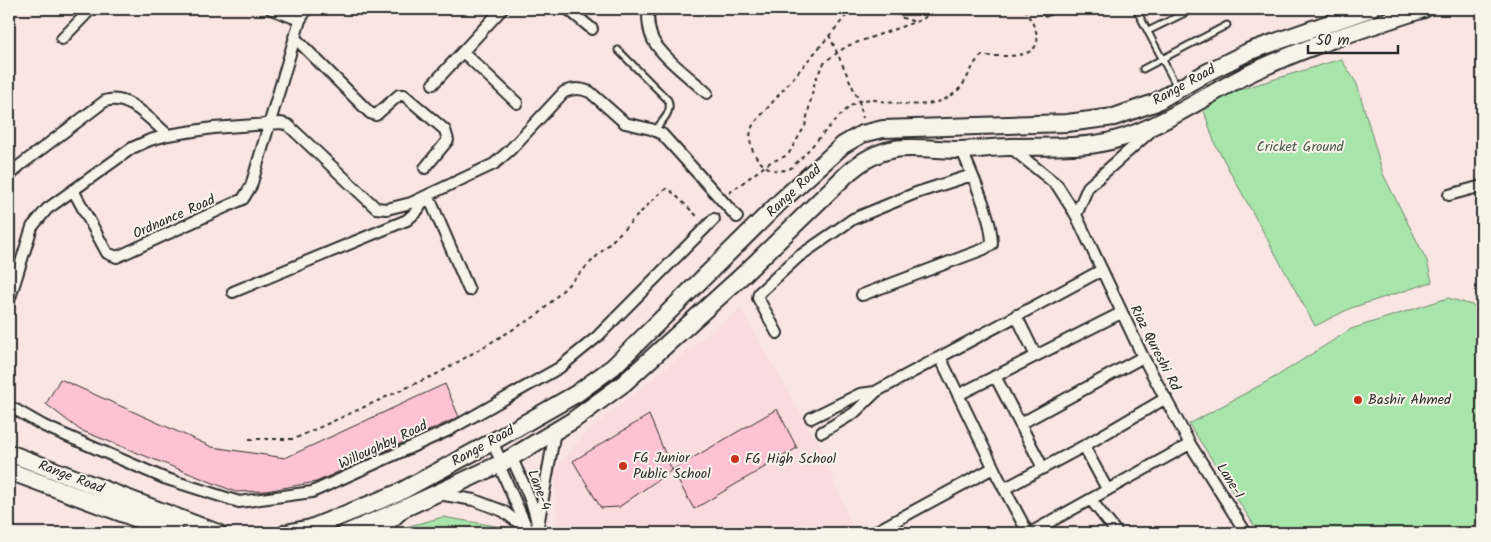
<svg xmlns="http://www.w3.org/2000/svg" width="1491" height="542" viewBox="0 0 1491 542" font-family="Kalam,sans-serif">
<style>
.built{fill:#fadbde}
.green{fill:#a8e5ab;stroke:#6a886b}
.building{fill:#fdc3d4;stroke:#2b2b2b}
.lines{fill:none;stroke-linecap:round;stroke-linejoin:round}
.service-casing{stroke:#2b2b2b;stroke-width:9}
.minor-casing{stroke:#2b2b2b;stroke-width:14}
.tertiary-casing{stroke:#2b2b2b;stroke-width:16}
.primary-casing{stroke:#2b2b2b;stroke-width:20}
.path{stroke:#2b2b2b;stroke-width:2;stroke-dasharray:4 4;stroke-linecap:butt}
.service{stroke:#f7f3e8;stroke-width:5}
.minor{stroke:#f7f3e8;stroke-width:10}
.tertiary{stroke:#f7f3e8;stroke-width:12}
.primary{stroke:#f7f3e8;stroke-width:16}
.poi-dot{fill:#c8321e;stroke:#f7f3e8;stroke-width:2}
.labels{text-anchor:middle;dominant-baseline:central;stroke-width:4;stroke-linejoin:round;paint-order:stroke}
.street-label{font-size:14px;fill:#2b2b2b;stroke:#f7f3e8}
.park-label{font-size:14px;fill:#4a5a4b;stroke:#f7f3e8}
.poi-label{font-size:14px;fill:#2b2b2b;stroke:#f7f3e8;text-anchor:start}
</style>
<rect width="100%" height="100%" fill="#f9e5e2"/>
<filter id="ink" filterUnits="userSpaceOnUse"><feTurbulence type="fractalNoise" baseFrequency=".02" numOctaves="2"/><feDisplacementMap in="SourceGraphic" scale="10" xChannelSelector="R" yChannelSelector="G"/><feConvolveMatrix kernelMatrix="1 2 1 2 8 2 1 2 1" color-interpolation-filters="sRGB"/></filter>
<g filter="url(#ink)">
<!-- built -->
<path class="built" d="M740 309 821 448 854 533H558L555 469 590 429Z"/>
<!-- green -->
<path class="green" d="M1341 59 1357 84 1383 174 1427 261 1432 282 1351 308 1315 326 1215 144 1204 111 1229 93Z
M1448 298 1482 308V519L1464 533H1259L1189 424 1277 376 1351 329Z
M443 517 519 530 521 533H400L406 527Z"/>
<!-- building -->
<path class="building" d="M60 379 212 447 285 458 445 384 459 417 316 482 266 491 236 492 80 430 46 404Z
M777 409 797 448 694 509 672 470Z
M649 415 672 470 619 507 601 508 573 461Z"/>
<g class="lines">
<defs>
<path id="service" d="M1044 9 1046 13 1055 9
M1136 9 1177 87
M1148 31 1193 9
M618 50 668 100C673 112 662 121 655 130
M1143 69 1227 25"/>
<path id="minor" d="M271 9 300 20
M568 9 592 29
M648 9C648 19 648 30 653 40 663 58 692 79 707 93
M294 37 370 113 376 115 399 95H404L445 130 448 140 425 168
M62 39 91 9
M463 52 517 103
M433 84 502 9
M1010 147 1057 185 1076 215 1143 357 1190 444 1030 533
M9 177 19 166 105 101C129 93 151 121 168 135
M73 190 107 253 117 257 243 199 251 186 300 20 307 9
M428 195 469 290
M1449 195 1482 186
M1076 215 1088 187 1151 131
M233 292 407 220 417 211 427 196
M862 295 984 249 992 244C992 216 972 176 962 150
M9 301 32 227 47 209 132 148 150 140 168 135 213 128 281 123 288 125 376 208 387 209 411 203 494 164 510 150 564 92C574 88 580 88 590 92L625 123 651 129 662 134 737 217
M1016 315 1036 356
M777 333 758 298 759 293 798 257 853 219 916 193 972 175
M940 357 998 477 1028 533
M995 376 1043 468
M958 395 1121 313
M9 406 44 426 164 478 239 502 312 492 449 430 559 368 597 337 714 219
M811 418 860 394 875 392
M1020 424 1143 357
M822 432 854 413 877 391 1102 270
M492 442 502 463
M1190 444 1246 533
M1084 446 1107 489
M512 458C520 478 539 511 537 533
M499 465 527 528
M1004 489 1084 446 1166 398
M438 494 474 500 503 511 528 530
M1091 500 1117 533
M538 526 555 431
M873 533 993 468"/>
<path id="tertiary" d="M379 533 402 512"/>
<path id="primary" d="M9 453 218 533
M9 471 175 533
M286 533 311 528 398 493 492 442 576 394 613 367 781 201 843 145 862 134 883 129 1067 123 1114 117 1154 103 1206 73 1250 51 1370 9
M346 533 405 508 502 463 572 421 623 384 744 274 846 175C860 162 876 152 895 149 912 146 941 150 960 150 976 150 992 147 1009 147 1038 146 1067 148 1096 144 1155 135 1204 94 1257 70 1311 45 1368 27 1424 9"/>
</defs>
<!-- service casing -->
<use href="#service" class="service-casing"/>
<!-- minor casing -->
<use href="#minor" class="minor-casing"/>
<!-- tertiary casing -->
<use href="#tertiary" class="tertiary-casing"/>
<!-- primary casing -->
<use href="#primary" class="primary-casing"/>
<!-- path -->
<path class="path" d="M852 9 753 125C742 148 765 180 791 168 807 154 843 107 859 101 868 98 877 100 886 102 910 105 939 109 958 90 968 81 971 65 981 56 996 55 1042 62 1037 35 1035 26 1029 17 1025 9
M888 9 903 18 915 22
M829 35 859 101 863 118
M729 193 769 163 788 155 805 126 815 81 822 66 827 60 847 46 915 22 923 19 934 9
M249 439H294L441 372 539 314 661 192 666 189 670 190 699 218"/>
<!-- service -->
<use href="#service" class="service"/>
<!-- minor -->
<use href="#minor" class="minor"/>
<!-- tertiary -->
<use href="#tertiary" class="tertiary"/>
<!-- primary -->
<use href="#primary" class="primary"/>
</g>
</g>
<!-- markers -->
<g class="poi-dot">
<circle cx="1358" cy="400" r="5"/>
<circle cx="735" cy="459" r="5"/>
<circle cx="623" cy="466" r="5"/>
</g>
<g class="labels">
<!-- street labels -->
<g class="street-label">
<text transform="translate(1184 85) rotate(-29)">Range Road</text>
<text transform="translate(794 191) rotate(-43)">Range Road</text>
<text transform="translate(174 217) rotate(-24)">Ordnance Road</text>
<text transform="translate(1155 348) rotate(63)">Riaz Qureshi Rd</text>
<text transform="translate(383 445) rotate(-25)">Willoughby Road</text>
<text transform="translate(483 446) rotate(-29)">Range Road</text>
<text transform="translate(71 477) rotate(21)">Range Road</text>
<text transform="translate(1230 481) rotate(58)">Lane-1</text>
<text transform="translate(539 490) rotate(69)">Lane-4</text>
</g>
<!-- park labels -->
<g class="park-label">
<text x="1300" y="147">Cricket Ground</text>
</g>
<!-- poi labels -->
<g class="poi-label">
<text x="1368" y="400">Bashir Ahmed</text>
<text x="633" y="458">FG Junior<tspan x="633" dy="16">Public School</tspan></text>
<text x="745" y="459">FG High School</text>
</g>
</g>
<!-- margin -->
<rect width="1491" height="542" fill="none" stroke="#f7f3e8" stroke-width="30"/>
<rect x="15" y="15" width="1461" height="512" fill="none" stroke="#2b2b2b" stroke-width="2" filter="url(#ink)"/>
<!-- scale -->
<path d="M1308 45v8h90v-8" fill="none" stroke="#2b2b2b" stroke-width="2.5"/>
<text x="1316" y="45" font-size="15" fill="#2b2b2b" stroke="#f7f3e8" stroke-width="4" paint-order="stroke">50 m</text>
</svg>
